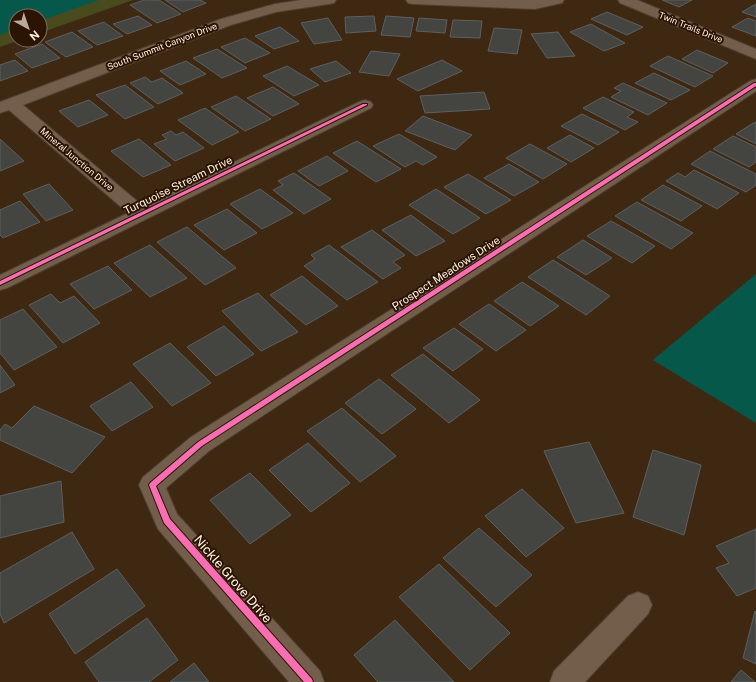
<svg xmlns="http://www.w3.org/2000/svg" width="756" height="682" viewBox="0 0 756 682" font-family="'Public Sans',sans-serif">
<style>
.green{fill:#484b1d}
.water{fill:#06594a}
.building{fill:#444441;stroke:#5d6160}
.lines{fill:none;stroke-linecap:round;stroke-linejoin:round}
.minor-casing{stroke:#4f4032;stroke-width:2}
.minor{fill:#735e4c;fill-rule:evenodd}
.cycleway-casing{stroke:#2c1402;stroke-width:2}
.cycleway{fill:#f96db3;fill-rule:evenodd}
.labels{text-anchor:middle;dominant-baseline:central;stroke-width:4;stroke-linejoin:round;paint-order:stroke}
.far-street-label{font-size:9px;fill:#fff1e7;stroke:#2c1402}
.street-label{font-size:11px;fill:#fff1e7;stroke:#2c1402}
.near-street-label{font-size:13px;fill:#fff1e7;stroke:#2c1402}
</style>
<rect width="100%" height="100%" fill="#3f2812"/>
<!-- green -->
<path class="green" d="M0 0H133L40 33V16H16V40H20L0 47Z"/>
<!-- water -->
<path class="water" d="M0 0H99L40 21V16H16V29L0 35Z
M756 274V423L653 360Z"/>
<!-- building -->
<path class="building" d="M144 0H159L181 14 157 23 130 5Z
M165 0H200L206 3 183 12Z
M662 0H692L679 7Z
M756 4V17L742 12Z
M607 12 643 27 627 35 591 19Z
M138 16 152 25 127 34 113 24Z
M374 16 376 31 346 33 345 17Z
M386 16 414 18 410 37 381 35Z
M328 18 342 40 314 44 301 23Z
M419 18 447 20 445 33 416 31Z
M748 18 756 21V36L732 27Z
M453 20 482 21 480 38 450 37Z
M104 22 123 36 97 45 78 31Z
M591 24 625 43 604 51 570 32Z
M280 27 299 41 274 49 255 36Z
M494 28 522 30 517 54 488 51Z
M72 32 93 47 66 57 45 42Z
M558 32 575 56 547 58 531 34Z
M245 38 270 53 245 63 221 47Z
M42 44 60 58 32 68 15 54Z
M217 49 247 68 222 78 193 58Z
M697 50 728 63 713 73 682 59Z
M371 51 400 54 389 76 359 72Z
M668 56 713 76 695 87 650 66Z
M15 60 28 71 0 81V65Z
M442 60 462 71 418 91 397 79Z
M186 61 206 74 180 85 160 71Z
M336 61 351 73 325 82 310 69Z
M287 66 319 85 294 96 263 76Z
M654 73 690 90 671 100 635 83Z
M145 77 152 82 162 78 183 93 158 104 130 83Z
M623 83 667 103 648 115 611 97 621 91 614 88Z
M125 85 154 107 125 119 96 95Z
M273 87 299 104 273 116 247 98Z
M484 92 490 109 425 113 420 96Z
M236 96 271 119 245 131 211 107Z
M603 97 634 112 627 117 638 122 625 130 583 108Z
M89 100 108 115 78 127 59 111Z
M205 108 239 132 212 145 178 120Z
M582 114 619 132 598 145 561 126Z
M423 116 472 135 455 150 405 131Z
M755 122 756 123V144L736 134Z
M171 131 176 135 183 132 204 148 175 161 154 144 167 139 162 135Z
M399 134 437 157 423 165 416 161 405 167 373 146Z
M570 135 594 148 571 162 547 148Z
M733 136 756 147V162L749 167 713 149Z
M0 139 24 161 0 171Z
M139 139 171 165 143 177 111 151Z
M357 141 401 169 376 182 333 153Z
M530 144 567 164 543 179 506 158Z
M710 151 756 174V185L746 192 691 164Z
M327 156 348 171 319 186 298 171Z
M509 164 539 182 514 196 484 178Z
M694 170 739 193 717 209 666 181 678 173 685 177Z
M294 173 331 199 304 214 273 190 283 185 278 181Z
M468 174 511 200 486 214 444 187Z
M49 184 73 210 46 221 23 194Z
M663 185 702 206 681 221 641 200Z
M260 189 293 213 262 229 230 204Z
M436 189 480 218 453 234 409 205Z
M20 201 40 222 3 238 0 235V210Z
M637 202 693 233 671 249 615 216Z
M227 209 257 233 224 250 194 225Z
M411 215 445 241 416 256 382 230Z
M611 221 655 246 632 263 587 236Z
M187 227 236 268 205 285 157 242Z
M372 230 405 255 393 262 401 268 383 279 341 247Z
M583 240 612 258 586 275 557 257Z
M150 245 187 278 150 297 114 263Z
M329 245 378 282 347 300 304 266 315 259 311 255Z
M553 260 610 296 586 315 528 277Z
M108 266 132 290 94 309 70 284Z
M302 276 338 306 306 325 270 295Z
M522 282 559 306 530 326 494 301Z
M258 293 298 332 261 351 222 311Z
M51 294 60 303 74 296 100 323 63 343 29 305Z
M489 304 526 330 496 351 459 324Z
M23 309 57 347 14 370 0 353V320Z
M224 326 254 354 216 376 187 347Z
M454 328 483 349 453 371 423 348Z
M170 343 211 383 172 406 133 364Z
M423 354 480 400 449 423 391 375Z
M0 365 15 385 0 393Z
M379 379 416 409 382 434 345 403Z
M131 382 153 407 112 431 90 406Z
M34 406 105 437 72 473 0 440V430L5 424 12 428Z
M342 408 396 456 360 482 307 431Z
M589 442 624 513 576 523 544 451Z
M308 443 350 483 311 512 269 470Z
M653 450 701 465 684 535 633 517Z
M250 473 291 515 250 544 210 500Z
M61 481 64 522 0 538V496Z
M522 489 564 528 526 557 485 516Z
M479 528 532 575 496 607 443 558Z
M756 529V588L737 596 716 568 729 563 716 546Z
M72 532 94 569 4 623 0 614V573Z
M439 564 510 633 470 670 399 597Z
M117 569 145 606 75 654 49 614Z
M755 611 756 612V664L743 658Z
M147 618 178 660 149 682H99L85 662Z
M395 620 454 682H378L354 655Z
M194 663 209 682H170Z
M741 670 755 682H731Z"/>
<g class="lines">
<defs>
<path id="minor" d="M301 0H336L334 3 329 4 276 12 231 25 23 105 143 206 359 102 365 100 371 102 373 105 371 108 7 288 0 290V275L128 213 9 110 0 113V102L221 19 275 4Z
M406 0H564L562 3 535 9 413 4 408 3Z
M618 0H637L756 49V59L620 3Z
M756 79V91L209 451 166 488 177 514 320 671 324 682H289L158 529 139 485 143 477 191 437 750 81Z
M638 592 648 596 652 605 648 614 585 682H550L554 671 628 596Z"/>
</defs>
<!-- minor casing -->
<use href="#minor" class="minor-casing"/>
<!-- minor -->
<use href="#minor" class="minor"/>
<defs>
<path id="cycleway" d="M754 83H756V86L202 446 156 486 170 519 312 679 313 682H304L164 523 149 485 150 483 198 442Z
M363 104H367V105L0 285V281Z"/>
</defs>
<!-- cycleway casing -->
<use href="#cycleway" class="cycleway-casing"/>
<!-- cycleway -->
<use href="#cycleway" class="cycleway"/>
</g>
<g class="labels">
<!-- far-street labels -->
<g class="far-street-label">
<text transform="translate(691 27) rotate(22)">Twin Trails Drive</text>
<text transform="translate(162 46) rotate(-21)">South Summit Canyon Drive</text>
<text transform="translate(77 159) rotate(40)">Mineral Junction Drive</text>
</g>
<!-- street labels -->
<g class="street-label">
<text transform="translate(178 185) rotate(-26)">Turquoise Stream Drive</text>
<text transform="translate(446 273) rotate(-33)">Prospect Meadows Drive</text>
</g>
<!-- near-street labels -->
<g class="near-street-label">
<text transform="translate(233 579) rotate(49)">Nickle Grove Drive</text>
</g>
</g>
<!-- north arrow -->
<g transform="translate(28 28) rotate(140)"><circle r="19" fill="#2c1402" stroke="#806c5e"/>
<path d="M0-3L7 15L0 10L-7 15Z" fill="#bcab9c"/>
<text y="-6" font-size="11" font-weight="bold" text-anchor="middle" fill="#fff1e7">N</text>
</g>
</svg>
